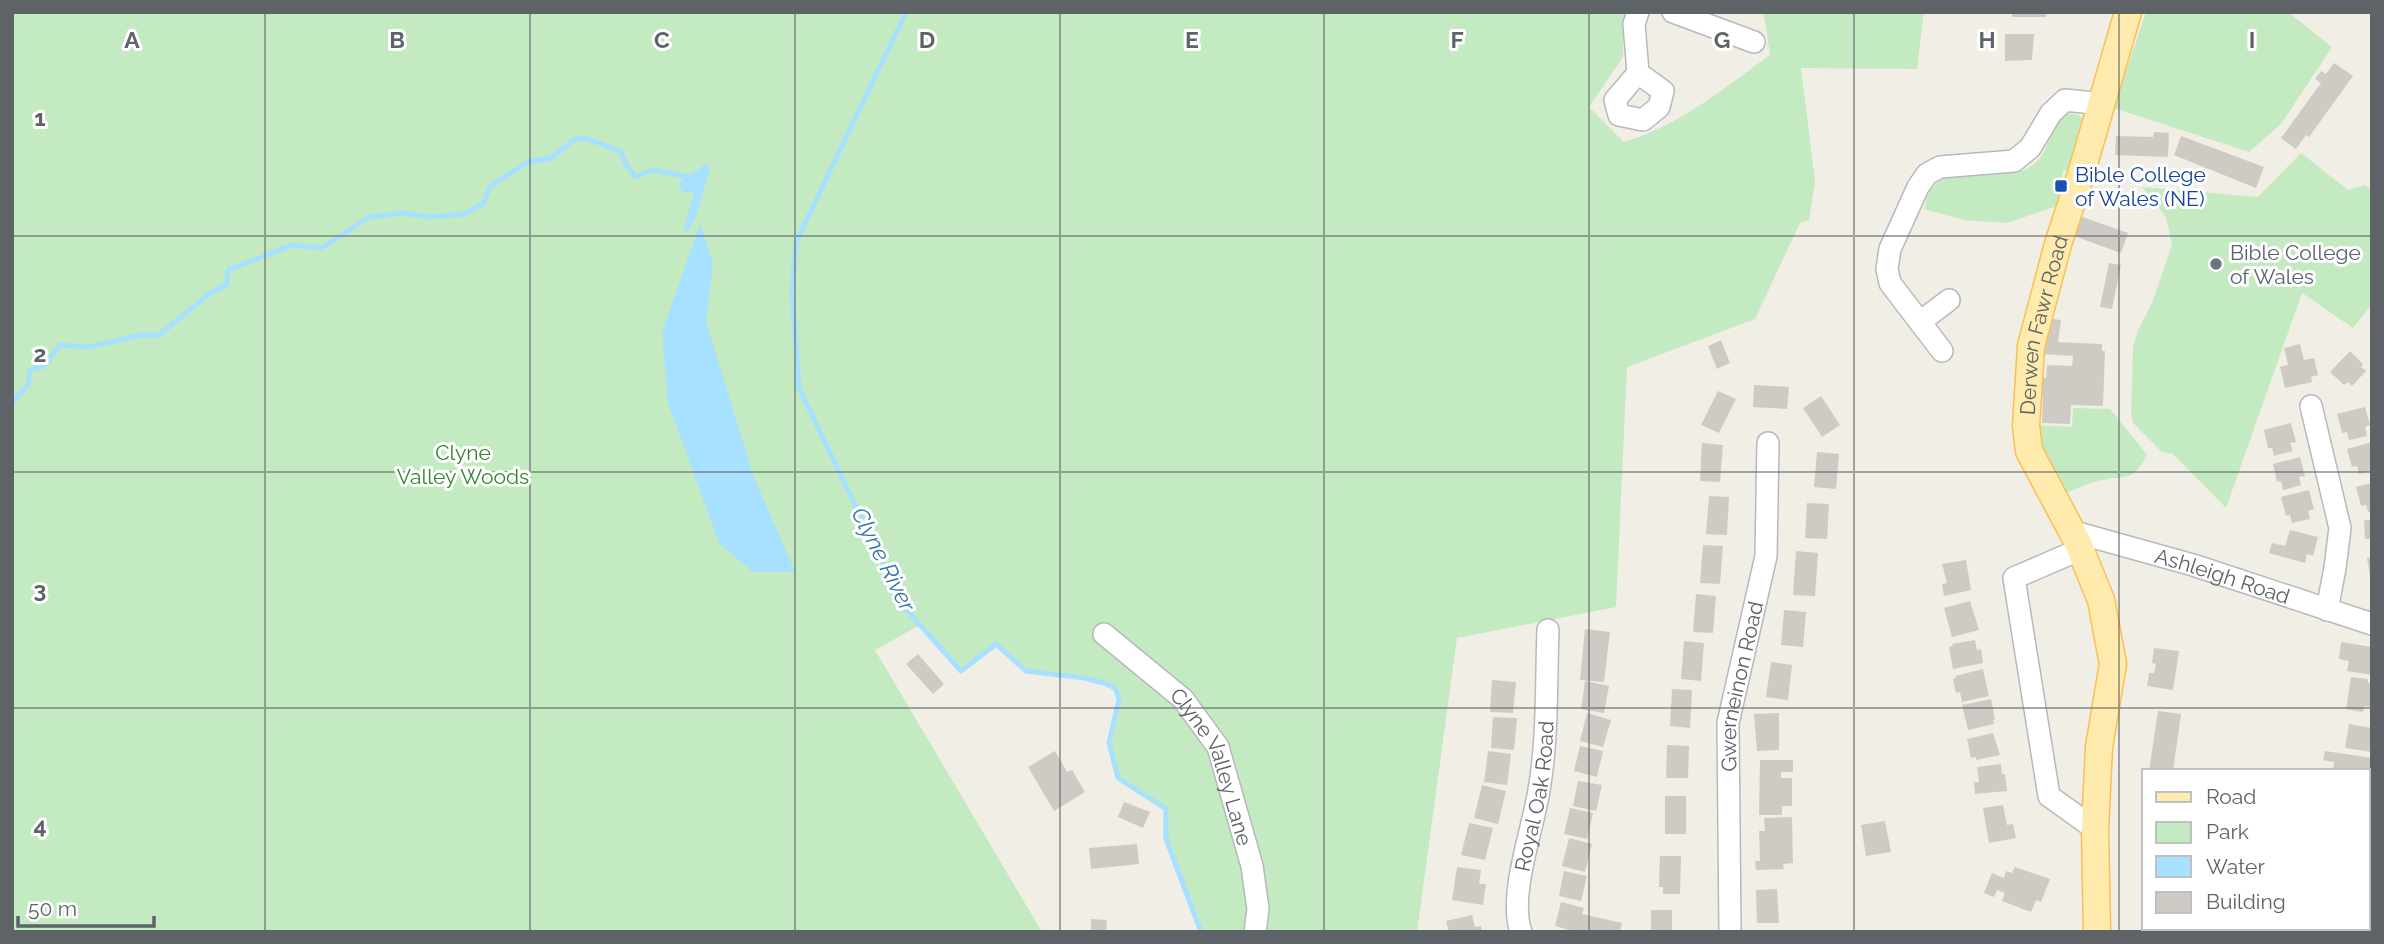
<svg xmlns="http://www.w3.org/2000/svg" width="2384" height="944" viewBox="0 0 2384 944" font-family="Raleway,sans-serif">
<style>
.green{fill:#c4eac1}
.water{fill:#a8e0ff}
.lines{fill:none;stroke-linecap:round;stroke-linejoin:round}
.stream{stroke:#a8e0ff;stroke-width:5}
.building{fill:#cecbc5}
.minor-casing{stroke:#b6b9bd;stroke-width:24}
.major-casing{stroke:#fcbf53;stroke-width:29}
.minor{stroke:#fff;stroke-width:21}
.major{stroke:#ffebad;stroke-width:26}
.grid{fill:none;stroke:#5d6367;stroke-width:2;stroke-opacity:0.55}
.transit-dot{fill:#1a4fb4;stroke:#fff;stroke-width:2.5}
.worship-dot{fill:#6b7280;stroke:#fff;stroke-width:2.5}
.labels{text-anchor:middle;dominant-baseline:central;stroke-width:6;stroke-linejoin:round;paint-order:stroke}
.transit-label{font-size:21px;fill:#164399;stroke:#fff;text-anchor:start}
.worship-label{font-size:21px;fill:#5b616d;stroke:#fff;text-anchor:start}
.street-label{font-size:21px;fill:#5d6367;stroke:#fff}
.park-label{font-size:21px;fill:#31852e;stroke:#fff}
.water-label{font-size:23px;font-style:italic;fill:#3677a7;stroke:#fff}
.grid-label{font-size:23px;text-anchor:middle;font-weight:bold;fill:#5d6367;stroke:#fff;stroke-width:6;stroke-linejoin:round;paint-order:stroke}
</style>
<rect width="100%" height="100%" fill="#f1eee6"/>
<!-- green -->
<path class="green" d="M12 12H1629L1623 37V57L1589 107 1624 142C1679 126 1724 88 1770 55L1764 15 1757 12H1924L1917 69 1801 68 1815 181 1809 220 1800 223 1755 319 1627 367 1616 607 1457 638 1417 932H1201L1166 839V809L1118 778 1109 743 1119 699 1115 688 1104 683 1084 678 1026 671 996 644 961 671 920 625 875 650 1042 932H12Z
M2146 12H2288L2332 47 2281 124 2249 152 2114 108Z
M2066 113 2079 115 2084 121 2071 170H2063L2061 199 2063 204 2007 223 1964 220 1924 209C1926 203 1927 194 1931 189 1948 165 2001 180 2026 169 2054 156 2045 126 2066 113Z
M2301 153 2348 190 2365 185 2372 190V304L2353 328 2302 293 2226 508 2173 454 2162 452 2134 424 2131 417 2133 346 2138 330 2152 303 2172 245 2166 217 2142 187 2258 197Z
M2073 408 2110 409 2147 455C2133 482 2127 475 2102 480 2087 483 2073 491 2059 496L2036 451 2035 425 2072 427Z"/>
<!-- water -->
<path class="water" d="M706 163 710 168 696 217 689 230 683 231 694 193 683 192 678 184C686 174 697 173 706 163Z
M700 224 713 263 706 321 753 475 795 572H753L719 543 668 403 662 332Z"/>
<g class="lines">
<!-- stream -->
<path class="stream" d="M906 12 796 242 792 292 799 388 904 607 961 671 996 644 1026 671 1084 678 1104 683 1115 688 1119 699 1109 743 1118 778 1166 809V839L1201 932
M12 403 28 385 30 370 44 366 60 345 88 347 141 335H159L209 294 227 284 228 270 292 245 322 248 369 217 403 213 429 217 465 214 484 203 490 186 528 162 551 158 575 139 585 138 620 151 627 166 636 177 652 170 685 176"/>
</g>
<!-- building -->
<path class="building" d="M2012 12H2046V17H2012Z
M2005 34H2034L2032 60 2005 61Z
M2334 63 2353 76 2309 137 2306 135 2296 149 2281 138 2321 83 2315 79 2321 71 2326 74Z
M2154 132 2169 133 2168 157 2115 155 2116 136 2153 137Z
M2181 136 2264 167 2256 188 2174 155Z
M2077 215 2128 233 2121 253 2071 235Z
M2109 263 2121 265 2112 309 2100 307Z
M2044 318 2061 320 2058 342 2102 344V351H2105L2103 406 2071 405 2070 424 2042 423 2043 397H2039L2040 378H2046L2047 365 2072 366 2073 356 2041 354Z
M1721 340 1730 363 1717 369 1708 346Z
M2300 344 2304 360 2314 358 2318 375 2311 377 2312 382 2285 388 2280 367 2288 365 2284 348Z
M2350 351 2363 364 2361 367 2366 371 2352 386 2348 382 2344 385 2330 372Z
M1754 385 1789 387 1787 409 1753 407Z
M1718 391 1736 399 1719 433 1701 425Z
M1821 396 1840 425 1822 437 1803 408Z
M2365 407 2370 425 2365 427 2367 436 2349 440 2347 432 2342 433 2337 414Z
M2291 423 2296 442 2290 443 2293 451 2274 456 2272 448H2268L2264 430Z
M2372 442V471L2359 474 2357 466 2352 467 2347 449Z
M1702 443 1723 445 1720 482 1700 481Z
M1817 452 1839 454 1836 489 1814 487Z
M2300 457 2305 476 2299 477 2301 485 2283 490 2281 481 2277 482 2273 464Z
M2372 483V511L2368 512 2366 505 2361 506 2356 487Z
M2309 490 2314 509 2308 511 2310 519 2292 523 2290 515 2286 516 2281 497Z
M1709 496 1729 497 1727 535 1706 534Z
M1807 503 1829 504 1827 539 1805 538Z
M2364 520H2372V539H2365Z
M2290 530 2318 537 2313 556 2307 554 2305 563 2269 553 2272 543 2285 546Z
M1703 545 1723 546 1720 584 1700 583Z
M1796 551 1818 553 1815 596 1793 595Z
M2372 557V576H2370L2367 558Z
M1966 560 1971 590 1944 596 1942 584 1947 583 1942 564Z
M1696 594 1716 596 1713 633 1693 632Z
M1970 601 1979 630 1952 637 1944 608Z
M1784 610 1806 612 1803 647 1781 645Z
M1585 629 1610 632 1604 682 1580 680Z
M1975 640 1977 650 1981 649 1983 663 1953 669 1949 647 1953 646 1952 644Z
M1684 641 1704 643 1701 681 1681 679Z
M2341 642 2372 647V675L2347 671 2349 661 2339 659Z
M2154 648 2179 651 2173 690 2147 686 2149 673H2154L2156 664 2152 663Z
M918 654 944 684 933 694 906 664Z
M1771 662 1792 665 1788 700 1766 697Z
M1983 669 1989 696 1962 702 1960 692 1956 693 1953 679 1956 678 1955 676Z
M2351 677 2368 679V683H2372V707L2364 706 2363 712 2346 709Z
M1492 680 1516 682 1513 713 1490 712Z
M1585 681 1609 686 1604 713 1581 709Z
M1672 689 1692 690 1690 728 1670 726Z
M1991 699 1995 719 1993 720 1994 724 1968 730 1962 705Z
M2158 711 2181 714 2173 771H2149Z
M1587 713 1611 720 1603 747 1580 741Z
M1779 713V750L1757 751 1754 714Z
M1493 717 1517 718 1514 750 1491 748Z
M2349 724 2372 728V752L2345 748Z
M1993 733 2000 755 1976 760V757L1971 758 1967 739Z
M1667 745 1689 746 1688 778H1666Z
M1580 746 1603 751 1597 777 1574 771Z
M1055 751 1067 772 1072 770 1085 792 1054 811 1028 767Z
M1488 751 1511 754 1507 785 1484 782Z
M2325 751 2372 758V782H2368V771H2333L2334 762 2323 760Z
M1760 760H1793V772H1781V778H1792V806H1782V815H1759Z
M2001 764 2002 774H2005L2007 791 1975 794 1974 782H1979L1977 767Z
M1578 781 1602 785 1596 811 1573 806Z
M1482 785 1506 791 1498 824 1474 818Z
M1665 796H1686V834H1665Z
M1124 802 1150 812 1143 828 1118 817Z
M2003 805 2007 825 2013 824 2016 838 1989 843 1983 808Z
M1570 808 1593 813 1587 839 1564 834Z
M1792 817 1793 863 1783 864 1784 869 1756 870 1755 861H1760L1759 831H1765L1764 818Z
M1885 821 1891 852 1866 856 1861 825Z
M1469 823 1493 828 1485 860 1461 855Z
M1569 838 1592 844 1585 872 1562 866Z
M1137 844 1139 864 1091 869 1089 848Z
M1660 856H1681L1680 894H1663V887H1659Z
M1457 867 1481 870 1479 884H1486L1483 905 1452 900Z
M2015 867 2050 879 2041 902 2036 900 2031 912 2002 901 2005 893 1997 890 1994 897 1984 893 1992 873 2004 878 2006 871 2012 873Z
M1564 871 1587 876 1581 901 1559 896Z
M1777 889 1779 923H1757L1756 890Z
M1561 902 1584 908 1582 914 1622 923 1620 932H1576L1555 926Z
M1651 910H1672V932H1651Z
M1472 915 1475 927 1481 926 1482 932H1449L1446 921Z
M1091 919 1107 920 1106 932H1091Z"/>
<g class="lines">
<defs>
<g id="minor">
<path d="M1673 12 1754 42"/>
<path d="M1638 73 1615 100 1619 115 1643 120 1659 107 1663 91 1638 73 1634 24 1638 12"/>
<path d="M1920 322 1949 300"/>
<path d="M1942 351 1890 283 1887 269 1890 249 1918 187 1927 174 1940 167 2014 161 2030 148 2051 113 2065 100 2102 104"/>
<path d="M2311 406 2340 528 2335 568 2327 610"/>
<path id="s1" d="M2071 531 2193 565 2372 624"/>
<path d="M2081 549 2014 578 2049 796 2095 829"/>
<path id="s2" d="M1104 634 1183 699 1218 747 1252 866 1258 909 1255 932"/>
<path id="s3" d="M1521 932C1508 895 1533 830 1539 790 1548 738 1546 683 1548 630"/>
<path id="s4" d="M1730 932 1728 723 1766 556 1768 443"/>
</g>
<g id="major">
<path id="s5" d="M2097 932 2095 829 2099 747 2113 664 2101 600 2077 541 2029 451 2026 426 2031 346 2058 244 2082 171 2128 12"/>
</g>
</defs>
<!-- minor casing -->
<use href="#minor" class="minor-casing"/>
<!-- major casing -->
<use href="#major" class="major-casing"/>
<!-- minor -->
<use href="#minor" class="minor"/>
<!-- major -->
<use href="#major" class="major"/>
</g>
<!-- grid -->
<path class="grid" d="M265 12V932M530 12V932M795 12V932M1060 12V932M1324 12V932M1589 12V932M1854 12V932M2119 12V932M12 236H2372M12 472H2372M12 708H2372"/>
<!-- markers -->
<rect class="transit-dot" x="2054" y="179" width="14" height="14" rx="3.5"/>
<circle class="worship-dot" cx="2216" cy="264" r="7"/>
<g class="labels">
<!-- transit labels -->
<g class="transit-label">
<text x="2075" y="174">Bible College<tspan x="2075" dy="24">of Wales (NE)</tspan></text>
</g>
<!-- worship labels -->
<g class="worship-label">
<text x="2230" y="252">Bible College<tspan x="2230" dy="24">of Wales</tspan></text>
</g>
<!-- street labels -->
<g class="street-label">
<text stroke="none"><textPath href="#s5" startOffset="628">Derwen Fawr Road</textPath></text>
<text stroke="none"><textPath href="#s1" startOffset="158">Ashleigh Road</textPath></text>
<text stroke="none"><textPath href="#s4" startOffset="247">Gwerneinon Road</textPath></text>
<text stroke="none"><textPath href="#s2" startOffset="177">Clyne Valley Lane</textPath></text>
<text stroke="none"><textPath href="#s3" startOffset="138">Royal Oak Road</textPath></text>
</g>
<!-- park labels -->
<g class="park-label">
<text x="463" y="452">Clyne<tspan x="463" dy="24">Valley Woods</tspan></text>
</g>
<!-- water labels -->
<g class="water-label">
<text transform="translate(884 559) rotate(63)">Clyne River</text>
</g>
</g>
<g class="grid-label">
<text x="132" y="48">A</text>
<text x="397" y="48">B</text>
<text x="662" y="48">C</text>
<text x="927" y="48">D</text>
<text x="1192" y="48">E</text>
<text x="1457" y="48">F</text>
<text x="1722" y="48">G</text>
<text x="1987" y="48">H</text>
<text x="2252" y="48">I</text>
<text x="40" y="126">1</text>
<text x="40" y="362">2</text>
<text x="40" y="598">3</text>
<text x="40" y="834">4</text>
</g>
<!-- border -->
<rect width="2384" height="944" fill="none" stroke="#5d6367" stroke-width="28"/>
<!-- legend -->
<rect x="2142" y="769" width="228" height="161" fill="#ffffff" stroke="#bec1c2" stroke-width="2"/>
<rect x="2156" y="792" width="35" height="10" fill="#ffebad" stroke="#bec1c2" stroke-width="2"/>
<text x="2206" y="804" font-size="21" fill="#5d6367">Road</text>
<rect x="2156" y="822" width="35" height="21" fill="#c4eac1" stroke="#bec1c2" stroke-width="2"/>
<text x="2206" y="839" font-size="21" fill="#5d6367">Park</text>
<rect x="2156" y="856" width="35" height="21" fill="#a8e0ff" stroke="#bec1c2" stroke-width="2"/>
<text x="2206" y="874" font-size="21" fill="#5d6367">Water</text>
<rect x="2156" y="892" width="35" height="21" fill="#cecbc5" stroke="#bec1c2" stroke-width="2"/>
<text x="2206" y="909" font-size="21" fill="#5d6367">Building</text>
<!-- scale -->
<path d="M18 916v10h136v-10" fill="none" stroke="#5d6367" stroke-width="3.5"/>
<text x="28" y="916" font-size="21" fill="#5d6367" stroke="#ffffff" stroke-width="5" paint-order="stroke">50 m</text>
</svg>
